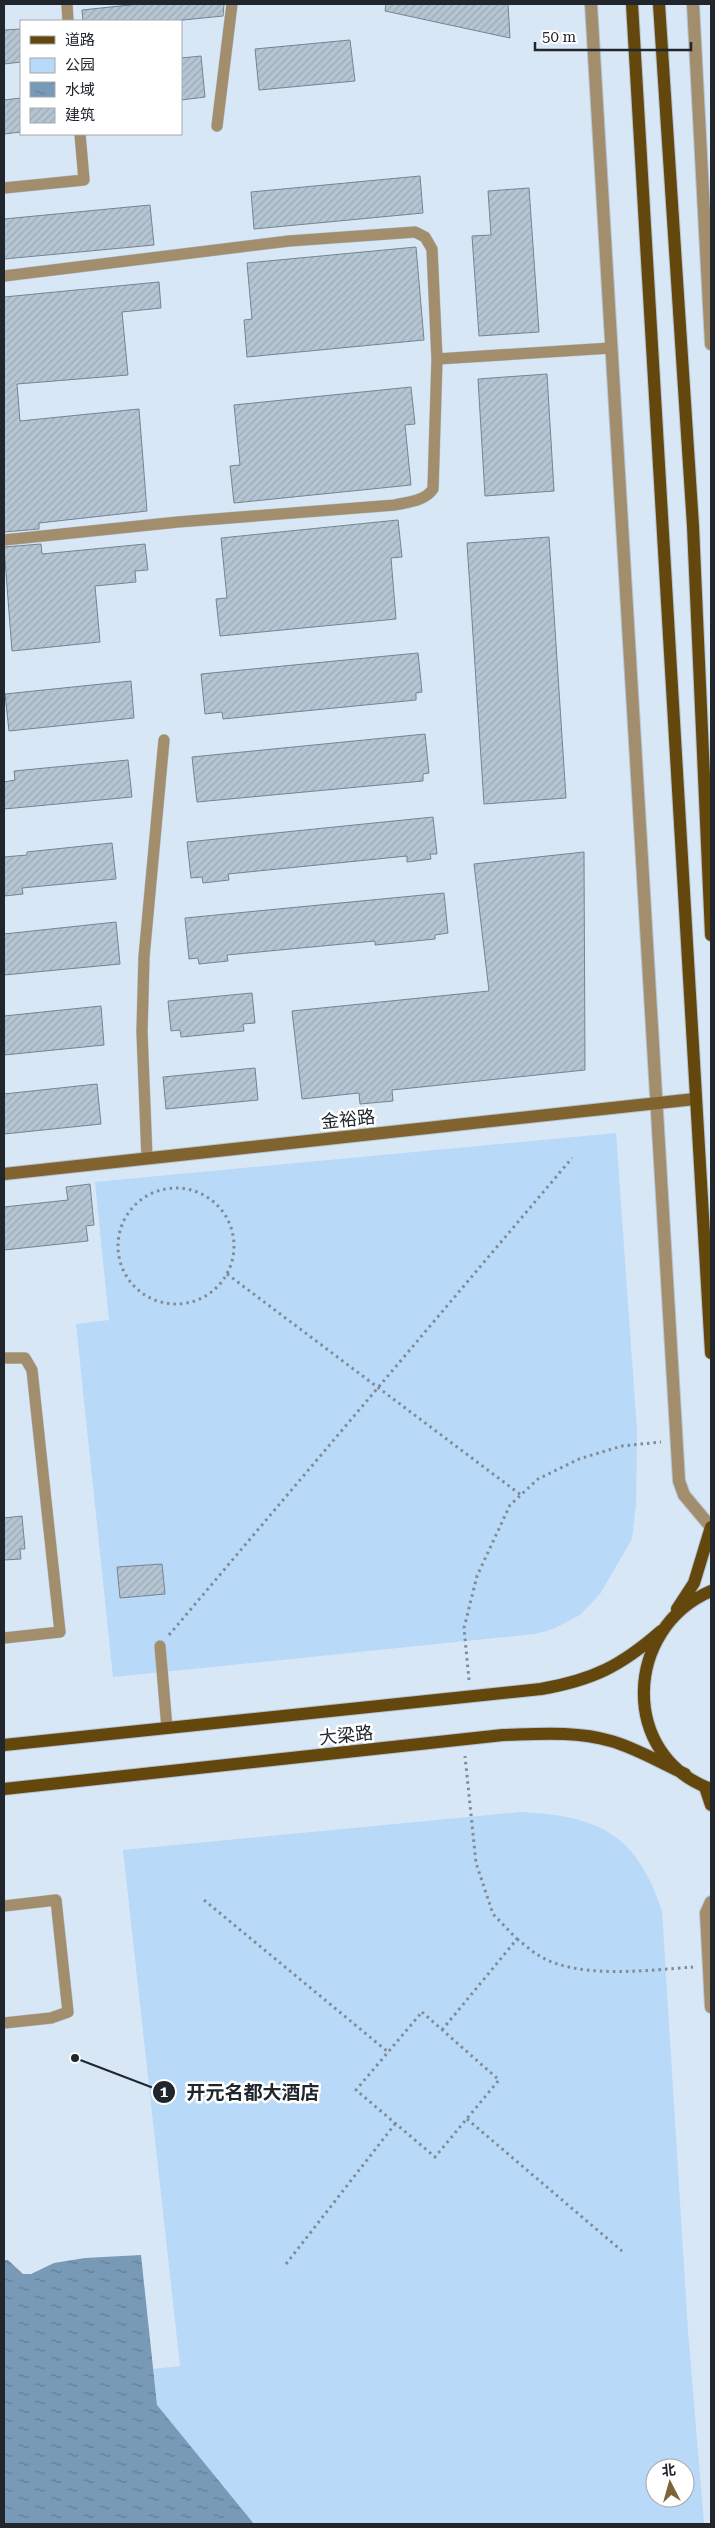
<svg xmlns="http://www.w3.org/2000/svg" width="715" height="2528" viewBox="0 0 715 2528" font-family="'Roboto Serif','Noto Sans SC',serif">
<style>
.park{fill:#b8d9f7;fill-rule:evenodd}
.water{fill:url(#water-ripples)}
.building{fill:url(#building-hatch);stroke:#768491}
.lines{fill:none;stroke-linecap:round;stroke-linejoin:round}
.lane-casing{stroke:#b6c4d2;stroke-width:12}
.street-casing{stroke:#b6c4d2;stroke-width:14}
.secondary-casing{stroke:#b6c4d2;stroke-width:14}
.primary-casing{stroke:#b6c4d2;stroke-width:14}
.path{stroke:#808b96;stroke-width:3;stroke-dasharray:2.5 4;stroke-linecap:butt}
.lane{stroke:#a28e6c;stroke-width:11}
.street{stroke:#a28e6c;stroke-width:12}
.secondary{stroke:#80632e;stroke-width:12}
.primary{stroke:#63470d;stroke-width:12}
.labels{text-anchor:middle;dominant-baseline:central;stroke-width:5;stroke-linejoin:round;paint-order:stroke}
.street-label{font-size:18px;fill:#20262c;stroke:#fff}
.leader{fill:none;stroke:#20262c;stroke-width:2}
.callout-dot{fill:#20262c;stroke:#fff;stroke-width:2}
.mark-label{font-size:15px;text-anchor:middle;font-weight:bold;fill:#fff}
.callout-label{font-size:19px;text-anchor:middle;font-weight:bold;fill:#20262c;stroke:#fff;stroke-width:5;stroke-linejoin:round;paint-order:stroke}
</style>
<defs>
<pattern id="water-ripples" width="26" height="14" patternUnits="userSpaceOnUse" patternTransform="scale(1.25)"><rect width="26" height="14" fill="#789ab7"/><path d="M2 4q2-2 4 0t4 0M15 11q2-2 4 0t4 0" fill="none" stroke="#627d95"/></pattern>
<pattern id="building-hatch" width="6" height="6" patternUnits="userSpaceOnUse" patternTransform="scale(1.25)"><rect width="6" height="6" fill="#b6c5d3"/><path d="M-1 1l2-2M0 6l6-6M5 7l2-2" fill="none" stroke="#9ca9b5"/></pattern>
</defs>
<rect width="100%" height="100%" fill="#d7e7f6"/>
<!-- park -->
<path class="park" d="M616 1133 637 1431 636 1504 632 1539 600 1594 580 1615 553 1629 535 1634 113 1677 76 1324 109 1320 95 1182Z
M521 1812C599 1816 637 1834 662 1911L688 2331 704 2524H254L162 2413 157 2405 153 2369 180 2366 123 1850ZM655 2468H685V2498H655Z"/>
<!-- water -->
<path class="water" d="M141 2255 157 2405 254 2524H4V2260H8L23 2274H31L54 2263 85 2258Z"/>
<!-- building -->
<path class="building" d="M139 4H224L223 16 173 21H83L82 10Z
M386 4H508L510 38 385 11Z
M21 29V62L4 64V30Z
M350 40 355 81 259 90 255 49Z
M201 56 205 97 181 100V58Z
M21 98V132L4 134V100Z
M420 176 423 213 254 229 251 192Z
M529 188 539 332 479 336 472 236 491 235 488 191Z
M150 205 154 245 4 259V219Z
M416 247 424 340 247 357 244 320 252 319 247 263Z
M159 282 161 308 122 312 128 375 17 384 20 421 139 409 147 511 39 523V529L4 532V297Z
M547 374 554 491 485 496 478 379Z
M411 387 415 424 405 425 411 485 234 503 230 466 240 465 234 405Z
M398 520 402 557 391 558 396 619 220 636 216 599 227 598 221 538Z
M549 537 566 798 484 804 467 543Z
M41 544 42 554 145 544 148 570 135 571 136 582 95 586 100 642 12 651 4 547Z
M418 653 422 692 416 693V700L223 719 222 712 205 714 201 674Z
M131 681 134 718 9 731 5 694Z
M425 734 429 773 423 774V781L197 802 192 757Z
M128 760 132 797 4 809V782L15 780 14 771Z
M433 817 437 854H430L431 859 407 862V856L228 874 229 880 203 883 202 877 191 878 187 842Z
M112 843 116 879 22 888 23 894 4 896V857L27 855V852Z
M584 852 585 1070 392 1090 393 1101 360 1104 359 1093 302 1099 292 1011 489 991 474 864Z
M444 893 448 933 435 935V939L375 945V941L227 955 228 961 199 964 198 958 189 959 185 918Z
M116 922 120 964 4 975V934Z
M252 993 255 1023 243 1024 244 1031 181 1037 180 1030 171 1031 168 1001Z
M101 1006 104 1045 4 1055V1016Z
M255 1068 258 1100 166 1109 163 1077Z
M97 1084 101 1124 4 1134V1094Z
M90 1184 94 1225 86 1226 88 1241 4 1250V1207L68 1200 66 1187Z
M22 1516 25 1549H20L21 1559 4 1560V1518Z
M162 1564 165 1594 120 1598 117 1567Z"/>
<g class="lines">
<defs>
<path id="lane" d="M67 4 68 21
M217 126 232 4
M4 188 84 180 80 134
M4 276 289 241 415 232 425 237 432 249 437 359 433 489C425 501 408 502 395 505L178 522 4 540
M437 359 611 348
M147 1158 142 1032 144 957 164 740
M4 1358H25L32 1370 60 1632 4 1638
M160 1646 167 1728
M4 1906 56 1900 68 2012 51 2018 4 2023"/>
<path id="street" d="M591 4 679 1481 684 1495 711 1527
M693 4 711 344
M711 1902 706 1913 711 2007"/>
<path id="secondary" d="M4 1174 695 1099"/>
<path id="primary" d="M632 4 711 1353
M659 4 693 526 711 935
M711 1591C624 1628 619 1756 711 1789
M677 1609 694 1583 711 1527
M4 1745 541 1689C593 1680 621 1666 661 1631
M705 1787 711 1805
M4 1789 503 1735C539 1734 576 1731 611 1741 636 1748 661 1763 685 1774"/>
</defs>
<!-- lane casing -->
<use href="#lane" class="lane-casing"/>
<!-- street casing -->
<use href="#street" class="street-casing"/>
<!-- secondary casing -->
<use href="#secondary" class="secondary-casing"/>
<!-- primary casing -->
<use href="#primary" class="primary-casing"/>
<!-- path -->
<path class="path" d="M118 1246a58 58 0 1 1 116 0a58 58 0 1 1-116 0Z
M227 1274 521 1495
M169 1635 572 1158
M469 1680 464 1628 477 1576 510 1505 538 1479 579 1459 622 1446 661 1442
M204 1900 388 2052
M517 1939C524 1944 531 1951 538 1955 577 1980 649 1970 693 1967
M422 2012 499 2080 435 2157 356 2090Z
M442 2030 517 1939 493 1914 476 1863 465 1756
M467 2119 622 2251
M286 2264 395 2124"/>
<!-- lane -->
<use href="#lane" class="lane"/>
<!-- street -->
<use href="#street" class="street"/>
<!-- secondary -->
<use href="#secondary" class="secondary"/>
<!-- primary -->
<use href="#primary" class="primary"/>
</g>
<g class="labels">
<!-- street labels -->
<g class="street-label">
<text transform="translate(348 1119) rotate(-6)">金裕路</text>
<text transform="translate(346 1735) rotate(-6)">大梁路</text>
</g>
</g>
<!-- callouts -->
<path class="leader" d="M75 2058L164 2092"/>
<g class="callout-dot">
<circle cx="75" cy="2058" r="5"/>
<circle cx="164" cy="2092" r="12"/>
</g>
<g class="mark-label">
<text x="164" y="2097">1</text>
</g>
<g class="callout-label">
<text x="253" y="2099">开元名都大酒店</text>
</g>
<!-- border -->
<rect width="715" height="2528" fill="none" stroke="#20262c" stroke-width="10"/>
<!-- legend -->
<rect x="20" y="20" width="162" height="115" fill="#ffffff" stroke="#a6a8ab"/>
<rect x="30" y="36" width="25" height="8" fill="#63470d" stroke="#a6a8ab"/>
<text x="65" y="45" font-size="15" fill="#20262c">道路</text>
<rect x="30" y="58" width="25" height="15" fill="#b8d9f7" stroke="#a6a8ab"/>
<text x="65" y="70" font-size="15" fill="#20262c">公园</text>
<rect x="30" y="82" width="25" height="15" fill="url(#water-ripples)" stroke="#a6a8ab"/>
<text x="65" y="95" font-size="15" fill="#20262c">水域</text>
<rect x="30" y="108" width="25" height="15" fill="url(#building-hatch)" stroke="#a6a8ab"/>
<text x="65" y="120" font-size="15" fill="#20262c">建筑</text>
<!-- north arrow -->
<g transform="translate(670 2483) rotate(354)"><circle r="24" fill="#ffffff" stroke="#a6a8ab"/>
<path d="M0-4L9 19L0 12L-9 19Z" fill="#7d6335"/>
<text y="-8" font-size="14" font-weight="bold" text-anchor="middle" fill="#20262c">北</text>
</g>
<!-- scale -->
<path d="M535 42v8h156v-8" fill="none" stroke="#20262c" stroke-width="2.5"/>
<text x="542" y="42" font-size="15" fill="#20262c" stroke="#ffffff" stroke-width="4" paint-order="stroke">50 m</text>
</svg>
